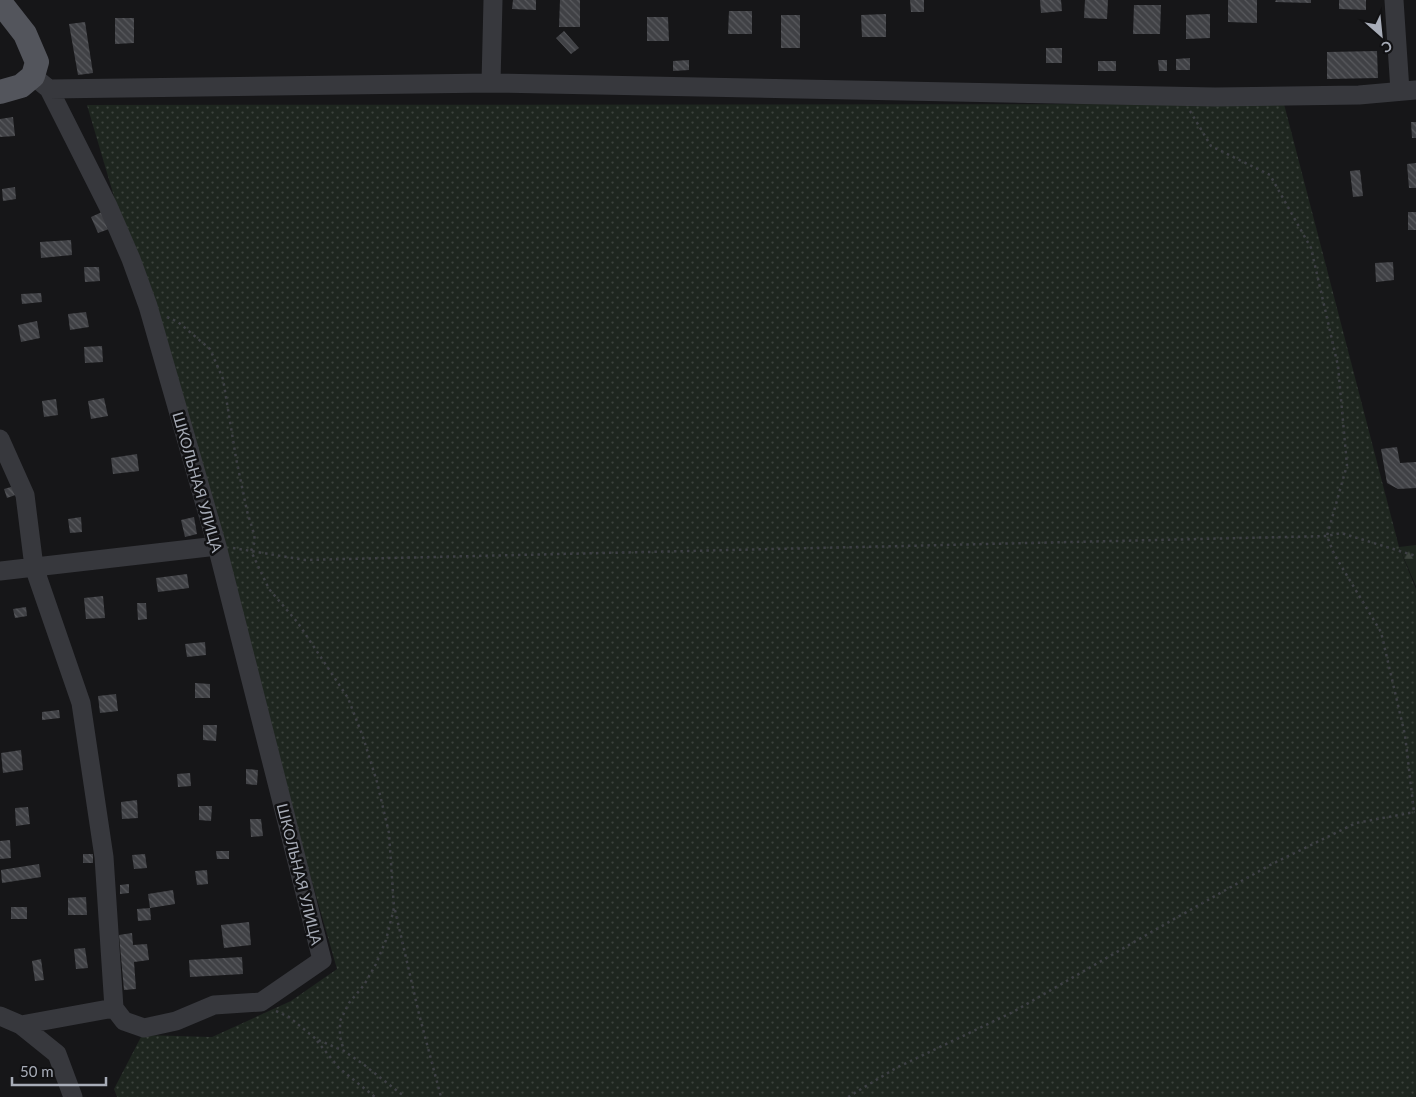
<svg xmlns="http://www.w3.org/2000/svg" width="1416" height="1097" viewBox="0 0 1416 1097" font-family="Lato,sans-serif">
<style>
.grass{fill:url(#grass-dots)}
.forest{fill:url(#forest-firs)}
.building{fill:url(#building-back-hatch)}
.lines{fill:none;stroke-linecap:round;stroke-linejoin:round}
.path{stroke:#3d3f44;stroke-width:2.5;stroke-dasharray:2.5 4;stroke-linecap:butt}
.minor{stroke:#37383d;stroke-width:19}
.major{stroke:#53555c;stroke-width:24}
.labels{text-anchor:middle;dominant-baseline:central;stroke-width:5;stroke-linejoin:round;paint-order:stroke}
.street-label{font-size:15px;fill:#a8adb8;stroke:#111113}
</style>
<defs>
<pattern id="grass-dots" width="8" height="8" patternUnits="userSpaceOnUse" patternTransform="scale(1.25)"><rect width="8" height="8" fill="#1e261f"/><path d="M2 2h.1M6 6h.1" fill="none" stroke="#3c433d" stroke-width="1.8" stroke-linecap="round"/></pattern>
<pattern id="forest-firs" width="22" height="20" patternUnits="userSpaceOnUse" patternTransform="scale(1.25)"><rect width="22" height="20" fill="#1e261f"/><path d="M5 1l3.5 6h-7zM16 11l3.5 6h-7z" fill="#3c433d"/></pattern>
<pattern id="building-back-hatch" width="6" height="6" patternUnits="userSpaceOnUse" patternTransform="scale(1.25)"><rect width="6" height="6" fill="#404145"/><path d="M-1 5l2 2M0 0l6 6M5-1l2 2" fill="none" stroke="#595a5e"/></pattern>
</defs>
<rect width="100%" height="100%" fill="#161618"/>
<!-- grass -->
<path class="grass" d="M1284 104 1399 547 1416 589V1097H117L114 1089 142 1035 212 1037 291 1001 337 969 224 574 217 546 87 105Z"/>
<!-- forest -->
<path class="forest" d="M1416 545V586L1399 547Z"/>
<!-- building -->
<path class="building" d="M513 0H536V10L512 9Z
M560 0H580V27H559Z
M910 0H924V12H911Z
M1040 0H1061L1062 11 1041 13Z
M1085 0H1108L1107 19 1084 18Z
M1228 0H1257V23L1228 22Z
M1276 0H1311V3L1275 2Z
M1339 0H1366V10L1339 9Z
M1134 5H1161L1160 34H1133Z
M729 11H752V34H728Z
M886 14V37H862L861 15Z
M1210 14V38L1186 39V15Z
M781 15H800V48H781Z
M647 17H668L669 41H647Z
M115 18H134V43L115 44Z
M85 22 93 73 78 75 69 24Z
M564 31 579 48 571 54 556 38Z
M1046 48H1062V63H1046Z
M1377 51 1378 78 1327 79V52Z
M1190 58V70H1176V59Z
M689 60V70L673 71V61Z
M1158 60H1167V71H1159Z
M1098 61H1116V71H1098Z
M13 117 15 136 0 137V119Z
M1411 122H1416V138H1412Z
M1416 163V188H1409L1407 164Z
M1360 170 1363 196 1353 197 1350 171Z
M15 187 16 199 3 201 2 189Z
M102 212 109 229 98 233 91 217Z
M1408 212H1416V230H1408Z
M71 240 72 255 41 258 40 242Z
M1393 262 1394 280 1376 282 1375 263Z
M84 267H99L100 281 85 282Z
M41 293 42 302 22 304 21 294Z
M86 312 89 327 70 330 68 314Z
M37 321 40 338 21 342 18 325Z
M102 346 103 362 85 363 84 347Z
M104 398 108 416 91 419 88 401Z
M56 399 58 415 44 417 42 401Z
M1397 447 1400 463 1416 462V488L1398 489 1387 483 1381 449Z
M137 454 139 471 113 474 111 458Z
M18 485 21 493 7 498 4 489Z
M81 517 82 532 70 533 68 519Z
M194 517 197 534 185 537 181 520Z
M187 574 189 588 158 592 156 578Z
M103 596 105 618 86 619 84 598Z
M137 603H146L147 619 138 620Z
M26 607 27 616 15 618 13 609Z
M205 642 206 655 187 657 185 644Z
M195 683 210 684V698H195Z
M116 694 118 711 100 713 98 696Z
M59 710 60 718 42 720V712Z
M203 725H217L216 741 203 740Z
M21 750 23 770 3 773 1 753Z
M246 769 258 770 257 785 246 784Z
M190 773 191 786 178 787 177 774Z
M137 800 138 818 122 819 121 802Z
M199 806H212L211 821 199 820Z
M28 807 30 824 16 826 15 808Z
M250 819H261L263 836 251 837Z
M10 840 11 858 0 859V841Z
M216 851H229V859H217Z
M83 854H93V863H83Z
M145 854 147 868 134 869 132 855Z
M39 864 41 877 2 883 1 870Z
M207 870 208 884 197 885 195 871Z
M129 884V893L120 894V885Z
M173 890 175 904 150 908 148 894Z
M86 897 87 915H68V898Z
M11 907H27V919H11Z
M150 908 151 920 138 921 137 909Z
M249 922 251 945 224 948 221 925Z
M132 933 133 945 147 944 149 960 134 962 136 989 124 990 119 935Z
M85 948 88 968 76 969 74 949Z
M242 957 243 974 190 977 189 960Z
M41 959 44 980 35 981 32 961Z"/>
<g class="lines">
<!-- path -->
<path class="path" d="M1190 111 1211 146 1270 175 1311 248 1338 366 1347 465 1327 536 1334 554 1381 632 1405 735 1414 812
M167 317 178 322 210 349 223 379 236 458 247 511 254 534 255 541 251 551 269 589 298 623 348 698 363 737 377 782 389 833 394 908 386 940 376 964 364 985 349 1003 340 1021V1037L344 1051
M233 548 305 560 1327 536 1341 533 1416 556
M395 910 419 1014 441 1097
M276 1011 289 1017 316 1039 344 1051 363 1064 405 1097
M317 1041 339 1068 375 1097
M848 1097 896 1068 1013 1012 1160 927 1270 865 1356 823 1415 812"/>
<!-- minor -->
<path class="minor" d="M1394 0 1400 91
M491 83 493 0
M49 89 491 83 1215 97 1359 95 1416 90
M0 439 25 495 34 567 81 703 104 857 114 1008 124 1021 144 1028 176 1021 214 1005 261 1002 322 960 217 546 148 306 131 259 108 206 49 89 33 76
M0 571 217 546
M0 1016 21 1025 57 1054 73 1097
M21 1025 114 1008"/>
<!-- major -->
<path class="major" d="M0 2 25 34 37 62 33 76 21 86 0 92"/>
</g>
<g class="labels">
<!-- street labels -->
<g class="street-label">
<text transform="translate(198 482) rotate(74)">ШКОЛЬНАЯ УЛИЦА</text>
<text transform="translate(300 874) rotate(76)">ШКОЛЬНАЯ УЛИЦА</text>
</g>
</g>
<!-- north arrow -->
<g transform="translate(1381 35) rotate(153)" stroke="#111113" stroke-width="4" paint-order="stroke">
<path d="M0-4L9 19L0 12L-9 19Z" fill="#a8adb8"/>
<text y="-8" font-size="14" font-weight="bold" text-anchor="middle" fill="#a8adb8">С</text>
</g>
<!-- scale -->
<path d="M12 1077v8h94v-8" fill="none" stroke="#a8adb8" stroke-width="2.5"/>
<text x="20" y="1077" font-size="15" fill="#a8adb8" stroke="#111113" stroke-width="4" paint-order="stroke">50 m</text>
</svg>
